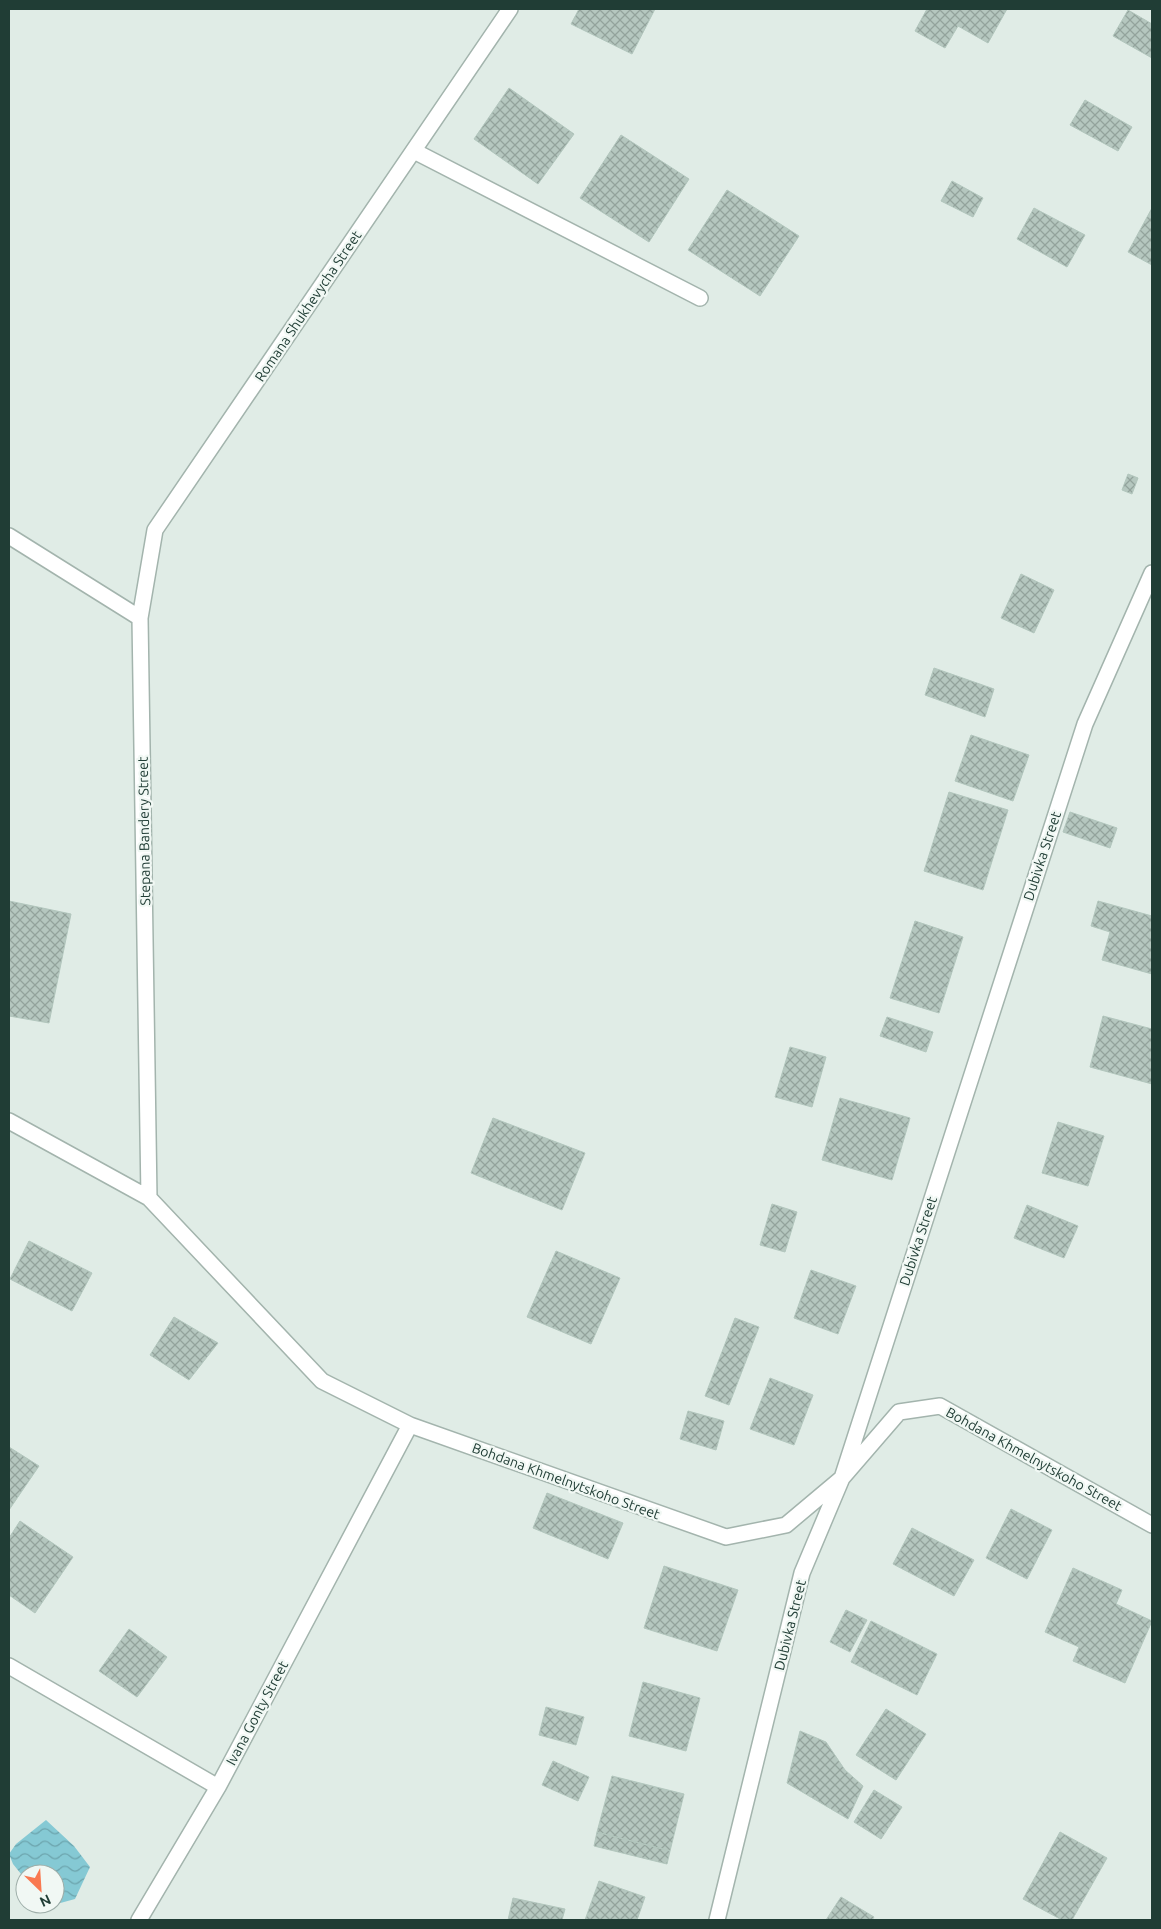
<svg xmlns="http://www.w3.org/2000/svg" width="1161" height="1929" viewBox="0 0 1161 1929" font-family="Ubuntu,sans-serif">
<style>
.water{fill:url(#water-waves)}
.building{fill:url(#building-cross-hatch);stroke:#b2c6bd}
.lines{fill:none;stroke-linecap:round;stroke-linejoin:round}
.lane-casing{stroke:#a3b4ad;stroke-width:18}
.street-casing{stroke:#a3b4ad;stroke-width:18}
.lane{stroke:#fff;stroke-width:15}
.street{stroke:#fff;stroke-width:15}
.labels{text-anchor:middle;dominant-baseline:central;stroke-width:4.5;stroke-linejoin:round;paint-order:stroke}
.street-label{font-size:14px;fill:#203d35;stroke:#f1f8f4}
</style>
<defs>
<pattern id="water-waves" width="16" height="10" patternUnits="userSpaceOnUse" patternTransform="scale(1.25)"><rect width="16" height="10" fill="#85c9d4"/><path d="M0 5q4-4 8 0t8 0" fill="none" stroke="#6ca4ad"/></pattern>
<pattern id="building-cross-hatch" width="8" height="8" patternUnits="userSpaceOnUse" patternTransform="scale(1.25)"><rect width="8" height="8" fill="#b5c7bf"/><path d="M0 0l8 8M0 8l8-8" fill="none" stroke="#93a39c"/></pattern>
</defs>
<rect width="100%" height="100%" fill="#e0ece6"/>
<!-- water -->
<path class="water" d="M46 1820 74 1846 90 1867 75 1899 53 1905 55 1904V1874H25V1879L13 1864 9 1854 16 1844Z"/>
<!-- building -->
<path class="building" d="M579 9H655L632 54 571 24Z
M927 9H1007L988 43 958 26 945 48 915 31Z
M1128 10 1152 24V58L1113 36Z
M509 88 574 134 538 184 474 139Z
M1085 100 1132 127 1118 151 1070 125Z
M621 135 689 179 649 242 580 198Z
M952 181 983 198 973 217 941 201Z
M727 190 799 236 760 296 688 250Z
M1034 208 1085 235 1067 267 1017 239Z
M1152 208V265L1128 252Z
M1128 474 1138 478 1132 494 1122 490Z
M1021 574 1054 590 1034 633 1001 618Z
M934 668 994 689 985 717 925 695Z
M971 735 1029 755 1013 801 955 781Z
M949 792 1008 810 983 890 924 871Z
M1070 812 1117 828 1110 848 1063 832Z
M9 901 71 914 49 1023 9 1016Z
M1098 901 1152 916V974L1102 960 1110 932 1091 926Z
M915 921 963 937 939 1013 890 998Z
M1103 1016 1152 1029V1084L1090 1067Z
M887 1017 933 1032 926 1052 880 1036Z
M790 1047 826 1057 812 1107 775 1097Z
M840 1098 910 1118 892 1180 822 1160Z
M493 1118 585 1153 562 1210 471 1173Z
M1058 1122 1104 1136 1088 1186 1042 1173Z
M772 1204 797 1212 785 1252 760 1245Z
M1027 1205 1078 1226 1064 1258 1014 1238Z
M29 1241 92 1273 72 1311 10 1279Z
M556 1251 620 1278 591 1344 527 1317Z
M811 1270 856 1286 838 1334 794 1318Z
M174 1317 218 1343 189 1380 150 1355Z
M735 1318 759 1327 729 1405 705 1396Z
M770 1378 813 1395 794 1445 750 1429Z
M688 1411 724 1421 716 1450 680 1439Z
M9 1447 39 1466 9 1510Z
M547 1493 623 1523 608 1559 533 1528Z
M1011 1509 1052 1530 1027 1579 986 1558Z
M20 1521 73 1557 35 1613 9 1595V1538Z
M912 1528 974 1560 954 1596 893 1564Z
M664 1566 738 1590 717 1651 644 1628Z
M1073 1568 1122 1590 1116 1604 1152 1621 1125 1683 1073 1661 1079 1647 1045 1632Z
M846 1610 867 1620 850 1652 830 1642Z
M871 1621 937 1654 917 1695 851 1662Z
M129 1629 167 1657 137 1697 99 1671Z
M643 1682 700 1698 686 1751 629 1736Z
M546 1707 584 1717 576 1745 539 1735Z
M886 1709 926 1734 896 1780 856 1755Z
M800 1731 826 1742 845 1770 863 1786 848 1819 787 1783Z
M553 1761 589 1777 578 1801 542 1785Z
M612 1776 684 1794 670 1851 597 1832Z
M874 1790 902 1807 881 1839 854 1822Z
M597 1832 670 1851 667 1864 594 1846Z
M1060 1832 1107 1858 1072 1920H1062L1023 1899Z
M599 1881 645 1897 637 1920H585Z
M841 1897 874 1917 872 1920H826Z
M513 1898 565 1909 562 1920H508Z"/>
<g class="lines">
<defs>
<path id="lane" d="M414 151 700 298"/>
<path id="street" d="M9 536 140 618 149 1198
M140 618 155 530 510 9
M9 1121 149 1198 322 1381 410 1425 726 1537 786 1525 842 1478 899 1412 940 1406 1152 1525
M9 1666 218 1787 410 1425
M139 1920 218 1787
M717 1920 802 1573 842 1478 1085 724 1152 573"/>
</defs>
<!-- lane casing -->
<use href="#lane" class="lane-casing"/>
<!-- street casing -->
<use href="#street" class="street-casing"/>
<!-- lane -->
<use href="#lane" class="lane"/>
<!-- street -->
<use href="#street" class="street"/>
</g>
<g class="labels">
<!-- street labels -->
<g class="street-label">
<text transform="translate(308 306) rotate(-56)">Romana Shukhevycha Street</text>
<text transform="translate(144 831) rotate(-91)">Stepana Bandery Street</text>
<text transform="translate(1042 856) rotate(-72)">Dubivka Street</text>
<text transform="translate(918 1241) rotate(-72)">Dubivka Street</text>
<text transform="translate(1034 1459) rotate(29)">Bohdana Khmelnytskoho Street</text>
<text transform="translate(566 1481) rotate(20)">Bohdana Khmelnytskoho Street</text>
<text transform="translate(790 1625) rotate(-76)">Dubivka Street</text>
<text transform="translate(257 1713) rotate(-62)">Ivana Gonty Street</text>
</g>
</g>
<!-- border -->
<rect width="1161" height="1929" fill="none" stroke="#203d35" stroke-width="20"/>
<!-- north arrow -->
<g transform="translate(40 1889) rotate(155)"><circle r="24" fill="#f1f8f4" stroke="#9dada8"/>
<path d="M0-4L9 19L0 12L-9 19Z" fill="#f97951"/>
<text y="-8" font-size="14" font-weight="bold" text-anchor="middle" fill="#203d35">N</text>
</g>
</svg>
